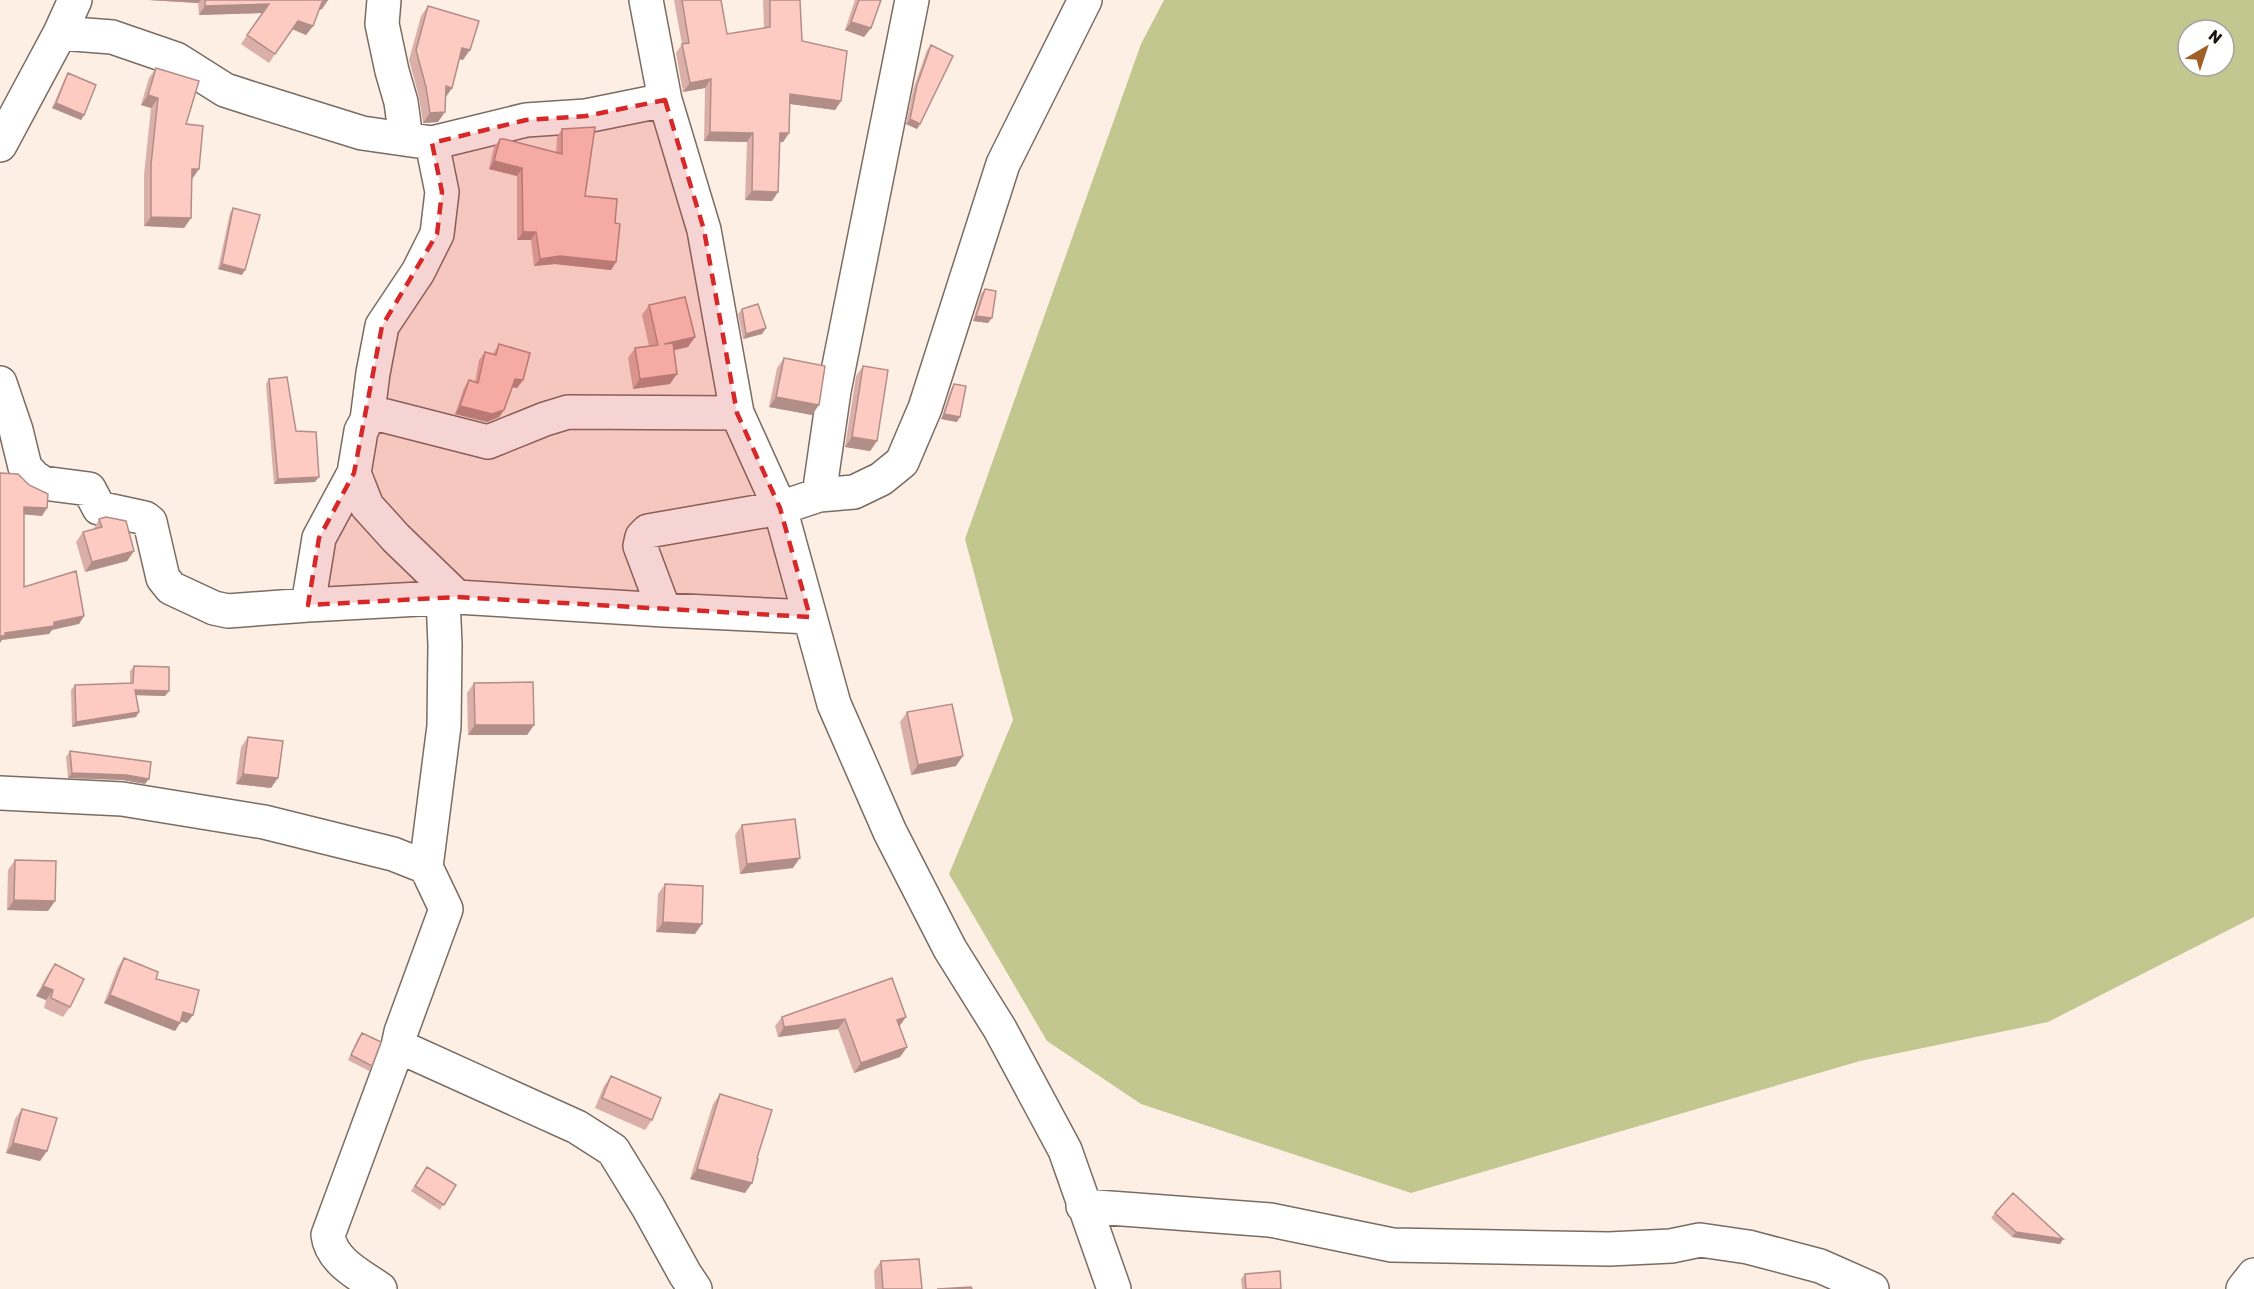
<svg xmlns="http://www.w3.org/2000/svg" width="2254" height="1289" viewBox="0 0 2254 1289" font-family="Rubik,sans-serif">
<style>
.green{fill:#c2c790;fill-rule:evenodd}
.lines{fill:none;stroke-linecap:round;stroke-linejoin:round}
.minor-casing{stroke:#786c63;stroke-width:36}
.minor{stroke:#fff;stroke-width:33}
.wall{fill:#daafa8}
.shaded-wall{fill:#b28e88}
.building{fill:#fecbc3;stroke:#b28e88;stroke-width:1.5}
.marked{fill:#d62828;fill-opacity:0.2;stroke:#d62828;stroke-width:4.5;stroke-dasharray:12 8;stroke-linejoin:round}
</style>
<rect width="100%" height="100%" fill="#feefe5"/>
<!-- green -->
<path class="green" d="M1164 0H2254V917L2048 1022 1860 1061 1411 1193 1141 1104 1047 1041 949 874 1013 720 965 539 1141 44ZM2188 30H2224V66H2188Z"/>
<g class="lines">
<defs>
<path id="minor" d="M384 0 382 24 392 71 401 102 406 139
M646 0 665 100 704 230 737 413 780 508 834 704 890 832 950 949 1000 1029 1065 1150 1114 1289
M60 33 112 37 176 59 225 90 256 100 362 133 432 143 526 120 586 116 665 100
M0 145 60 33 75 0
M0 383 16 430 25 467 34 477 43 483 89 489 99 508 145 518 150 522 163 578 171 588 214 608 228 611 308 605 457 597 664 610 810 617
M367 420 373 373 382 326 418 272 437 234 442 192 432 143
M354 473 367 506 396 538 457 597
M819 495 834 391 912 0
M308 605 319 538 354 473 361 431 367 420 378 414 488 442 545 419 568 412 737 413
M664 610 640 546 642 537 648 531 780 508 819 495 854 492 881 479 902 462 925 408 1003 164 1085 0
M0 793 122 799 264 822 393 854 426 867
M398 1046 577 1127 613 1150 648 1207 685 1274 695 1289
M1083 1206 1270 1220 1392 1245 1609 1249 1671 1246 1700 1240 1748 1247 1820 1266 1872 1289
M380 1289C360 1275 331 1261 328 1235L398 1046 401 1032 446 909 426 867 444 726 445 645 443 598
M2243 1289 2254 1275"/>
</defs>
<!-- minor casing -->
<use href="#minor" class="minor-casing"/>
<!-- minor -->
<use href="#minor" class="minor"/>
</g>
<!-- wall -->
<path class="wall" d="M148 0H328L322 9 319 10 313 26 306 35 292 29 269 63 241 44 262 13 199 15 198 3Z
M674 0H721L727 34 764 28 763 0H799L802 41 841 101 835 110 790 104 789 133 783 142H780L778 192 772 201 745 200 747 142 704 141 705 88 683 92 676 53 682 44Z
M855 0H881L864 37 845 30Z
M428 6 463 60 459 59 452 88 446 97 438 122 423 123 419 97 409 60 421 16Z
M931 45 920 124 917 129 906 124 913 90 927 50Z
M156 68 186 124 199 169 192 179 191 218 184 228 144 226V175L151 108 141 105 149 78Z
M68 73 84 115 81 120 52 108 65 78Z
M562 129 585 196 615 223 616 262 611 270 555 264 534 266 531 240H517V176L489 169 494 147 500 139 556 153 557 137Z
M233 208 242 275 218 269 230 213Z
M985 289 988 323 973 321 981 294Z
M649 305 688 347 674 350 670 384 633 389 628 358 635 348 649 346 642 315Z
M742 309 766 328 762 334 743 339 738 314Z
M499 344 523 380 517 388 512 387 504 410 499 417 487 422 455 414 464 388 469 380 475 382 479 360 485 352 493 354Z
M784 358 812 415 769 407 777 368Z
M863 366 877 441 870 451 845 447 856 376Z
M269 379 296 431 315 482 274 484 266 384Z
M954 384 957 422 941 419 951 389Z
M99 519 134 551 127 561 85 572 76 542 83 532 93 530Z
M134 666 165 696 136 695V717L72 727 71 690 75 685 130 683V671Z
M474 683 534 725 527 735H468L467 693Z
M907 712 956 766 911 775 900 722Z
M248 737 271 788 236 784 241 747Z
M70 751 145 784 123 780 68 778 66 757Z
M742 825 793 868 740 874 735 835Z
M15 860 55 901 48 911 7 910 8 870Z
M665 884 695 934 656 932 658 894Z
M124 958 156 979 187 1023 181 1021 175 1031 104 1003 118 967Z
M55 964 70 1007 63 1017 44 1008 46 1000 36 996 48 974Z
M892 978 899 1027 907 1047 900 1057 854 1073 838 1029 778 1037 775 1026 782 1017Z
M362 1033 372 1066 369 1071 348 1060 358 1038Z
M611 1076 652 1120 645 1130 595 1108 604 1086Z
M720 1094 745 1193 690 1179 713 1104Z
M22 1109 47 1151 40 1161 6 1153 15 1119Z
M427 1167 456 1185 440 1210 411 1191Z
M1995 1213 2063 1239 2060 1244 2012 1237 1991 1218Z
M881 1261 922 1289H875L874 1271Z
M1245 1274 1281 1289H1242L1241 1279Z"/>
<!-- shaded-wall -->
<path class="shaded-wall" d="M148 0H201L198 3Z
M328 0 322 9 315 11 322 2Z
M269 4 262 13 199 15 205 6Z
M298 21 313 26 306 35 292 29Z
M851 22 871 28 864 37 845 30Z
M462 48 470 50 463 60 455 58Z
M711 79 705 88 683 92 690 83Z
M446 86 452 88 445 98Z
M790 94 841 101 835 110 783 103Z
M148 95 158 98 151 108 141 105Z
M56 103 84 115 81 120 52 108Z
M445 112 438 122 423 123 430 113Z
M910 119 920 124 917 129 906 124Z
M710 132 753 133 747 142 704 141Z
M780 133H789L783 142H774Z
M494 161 522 168 517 176 489 169Z
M192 169H199L192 179Z
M752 191 778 192 772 201 745 200Z
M151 217 191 218 184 228 144 226Z
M523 232H536L531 240H517Z
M560 256 616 262 611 270 555 264 534 266 540 259Z
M222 264 245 270 242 275 218 269Z
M976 316 992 318 988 323 973 321Z
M766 328 762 334 743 339 746 334Z
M695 337 688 347 657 354 664 344Z
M677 374 670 384 633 389 640 379Z
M515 379 523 380 517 388 509 387Z
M776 397 819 405 812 415 769 407Z
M460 406 504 410 499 417 487 422 455 414Z
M944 414 960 417 957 422 941 419Z
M852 437 877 441 870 451 845 447Z
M319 477 315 482 274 484 278 479Z
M24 507 47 508 42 516 19 514Z
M134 551 127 561 85 572 92 562Z
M84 616 79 624 52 630 49 634 2 640 0 643V636L5 633Z
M135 690 169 691 165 696 131 695Z
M139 712 136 717 72 727 76 722Z
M475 725H534L527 735H468Z
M963 756 956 766 911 775 918 765Z
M72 773 126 775 149 779 145 784 123 780 68 778Z
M243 774 278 778 271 788 236 784Z
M800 858 793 868 740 874 747 864Z
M14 900 55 901 48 911 7 910Z
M663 922 702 924 695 934 656 932Z
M43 986 53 990 46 1000 36 996Z
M110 995 180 1023 175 1031 104 1003Z
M183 1012 193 1015 187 1023 177 1020Z
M906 1017 899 1027 897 1020Z
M845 1019 838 1029 778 1037 784 1027Z
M907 1047 900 1057 854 1073 861 1063Z
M13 1143 47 1151 40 1161 6 1153Z
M697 1169 752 1183 745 1193 690 1179Z
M2016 1232 2063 1239 2060 1244 2012 1237Z"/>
<!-- building -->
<path class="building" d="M205 0H328L322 2 313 26 298 21 275 54 247 35 269 4 205 6Z
M682 0H721L727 34 770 27V0H800L802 41 847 51 841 101 790 94 789 133H780L778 192 752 191 753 133 710 132 711 79 690 83 682 44 689 43Z
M859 0H881L871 28 851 22Z
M428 6 479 21 470 50 462 48 452 88 446 86 445 112 430 113 426 87 416 50Z
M931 45 953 56 920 124 910 119 917 85Z
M156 68 199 81 186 124 203 126 199 169H192L191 218 151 217V165L158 98 148 95Z
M68 73 96 85 84 115 56 103Z
M595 127 585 196 617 199 615 223 620 224 616 262 560 256 540 259 536 232H523L522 168 494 161 500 139H504L562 154V129Z
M233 208 260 215 245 270 222 264Z
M985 289 996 291 992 318 976 316Z
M685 297 695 337 664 344 673 343 677 374 640 379 635 348 658 345 649 305Z
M758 304 766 328 746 334 742 309Z
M499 344 530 353 523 380 515 379 504 410 492 414 460 406 469 380 478 383 485 352 496 355Z
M784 358 825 366 819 405 776 397Z
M863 366 888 370 877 441 852 437Z
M287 377 296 431 316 432 319 477 278 479 269 379Z
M954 384 966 386 960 417 944 414Z
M0 473 18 474 29 485 48 494 47 508 24 507V587L76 571 84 616 54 622V626L5 633V636H0Z
M106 517 126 521 134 551 92 562 83 532 102 527 99 519Z
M134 666 169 667V691L135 690 139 712 76 722 75 685 133 683Z
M533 682 534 725H475L474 683Z
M952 704 963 756 918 765 907 712Z
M248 737 283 741 278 778 243 774Z
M70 751 151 762 149 779 126 775 72 773Z
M795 819 800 858 747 864 742 825Z
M15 860 56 861 55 901 14 900Z
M665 884 703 886 702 924 663 922Z
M124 958 158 972 156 979 199 990 193 1015 183 1012 180 1023 110 995Z
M55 964 84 979 70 1007 51 998 53 990 43 986Z
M892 978 906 1017 897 1020 907 1047 861 1063 845 1019 784 1027 782 1017Z
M362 1033 381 1042 372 1066 351 1055Z
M611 1076 661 1098 652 1120 602 1098Z
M720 1094 772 1110 757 1158 758 1159 752 1183 697 1169Z
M22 1109 57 1118 47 1151 13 1143Z
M427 1167 456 1185 444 1205 415 1186Z
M2013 1193 2063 1239 2016 1232 1995 1213Z
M919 1259 922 1289H883L881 1261Z
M1280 1271 1281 1289H1246L1245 1274Z
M971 1287 972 1289H937Z"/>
<!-- marked area -->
<path class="marked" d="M665 100 704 230 737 413 780 508 810 617 457 597 308 605 319 538 354 473 382 326 437 234 442 192 432 143 526 120 586 116Z"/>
<!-- north arrow -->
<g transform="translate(2206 48) rotate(39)"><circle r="28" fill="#ffffff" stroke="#a3a1a0" stroke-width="1.5"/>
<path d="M0-4.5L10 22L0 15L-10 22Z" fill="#9f6027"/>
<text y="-9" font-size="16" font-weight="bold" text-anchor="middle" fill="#191411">N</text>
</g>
</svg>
